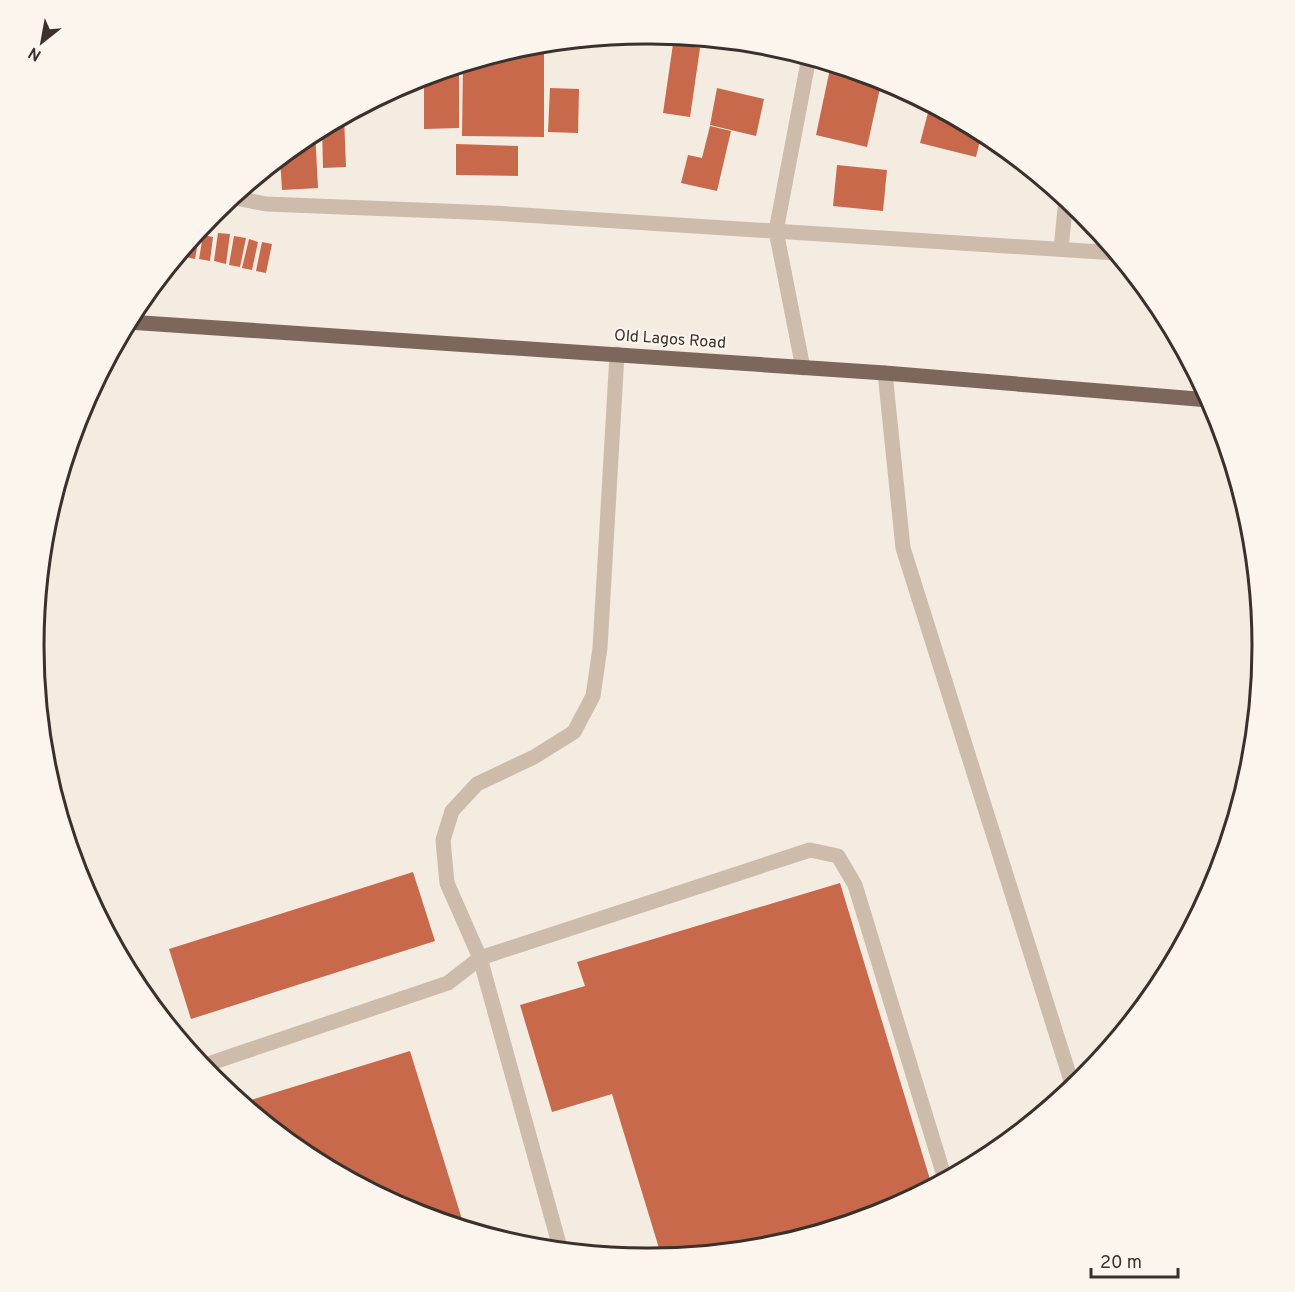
<svg xmlns="http://www.w3.org/2000/svg" width="1295" height="1292" viewBox="0 0 1295 1292" font-family="Overpass,sans-serif">
<style>
.building{fill:#c8694b}
.lines{fill:none;stroke-linecap:round;stroke-linejoin:round}
.service{stroke:#cdbbac;stroke-width:15}
.minor{stroke:#cdbbac;stroke-width:15}
.primary{stroke:#7d675c;stroke-width:15}
.labels{text-anchor:middle;dominant-baseline:central;stroke-width:4.5;stroke-linejoin:round;paint-order:stroke}
.street-label{font-size:16px;fill:#3b302b;stroke:#fbf5ee}
.rim{fill:none;stroke:#3b302b;stroke-width:3}
</style>
<rect width="100%" height="100%" fill="#f4ebe1"/>
<!-- building -->
<path class="building" d="M662 35 704 39 703 43 662 38Z
M673 44 700 48 690 117 663 113Z
M504 51 544 52V137L462 136 463 64Z
M831 64 882 79 867 147 816 135Z
M459 65V128L424 129V76Z
M550 88 579 89 578 133 548 132Z
M717 88 764 99 756 136 710 125Z
M930 105 982 132 976 157 920 143Z
M344 116 346 167 323 168 322 128Z
M710 126 731 131 717 191 681 183 688 155 702 158Z
M315 131 318 188 282 190 280 157Z
M456 144 518 146V176L456 175Z
M837 165 887 170 883 211 833 206Z
M218 233 230 234 226 264 214 261Z
M203 235 213 237 210 261 199 259Z
M194 236 199 237 195 259 181 256 182 250Z
M234 236 246 238 240 267 229 265Z
M249 239 258 242 252 270 242 268Z
M262 242 272 244 266 273 256 271Z
M413 872 435 941 191 1019 169 949Z
M840 883 932 1186 884 1212 769 1247 662 1258 612 1094 552 1112 520 1005 585 986 577 962Z
M410 1051 465 1229 412 1212 306 1156 241 1103Z"/>
<g class="lines">
<!-- service -->
<path class="service" d="M202 1066 448 983 480 958 810 850 838 856 855 885 945 1179
M561 1251 480 958 447 883 443 840 452 811 477 784 534 757 574 732 593 696 600 648 617 354"/>
<!-- minor -->
<path class="minor" d="M231 197 266 204 493 213 1116 253
M1061 249 1066 199
M803 368 776 231 809 57
M885 373 903 548 1073 1087"/>
<!-- primary -->
<path class="primary" d="M128 322 885 373 1209 400"/>
</g>
<g class="labels">
<!-- street labels -->
<g class="street-label">
<text transform="translate(670 340) rotate(4)">Old Lagos Road</text>
</g>
</g>
<!-- crop -->
<path d="M0 0H1295V1292H0ZM646 44H650A602 602 0 0 1 1252 646V646A602 602 0 0 1 650 1248H646A602 602 0 0 1 44 646V646A602 602 0 0 1 646 44Z" fill="#fbf5ee" fill-rule="evenodd"/>
<path class="rim" d="M646 44H650A602 602 0 0 1 1252 646V646A602 602 0 0 1 650 1248H646A602 602 0 0 1 44 646V646A602 602 0 0 1 646 44Z"/>
<!-- north arrow -->
<g transform="translate(42 42) rotate(211)" stroke="#fbf5ee" stroke-width="4.5" paint-order="stroke">
<path d="M0-4.5L10 22L0 15L-10 22Z" fill="#3b302b"/>
<text y="-9" font-size="16" font-weight="bold" text-anchor="middle" fill="#3b302b">N</text>
</g>
<!-- scale -->
<path d="M1091 1268v9h87v-9" fill="none" stroke="#3b302b" stroke-width="3"/>
<text x="1100" y="1268" font-size="18" fill="#3b302b" stroke="#fbf5ee" stroke-width="4.5" paint-order="stroke">20 m</text>
</svg>
